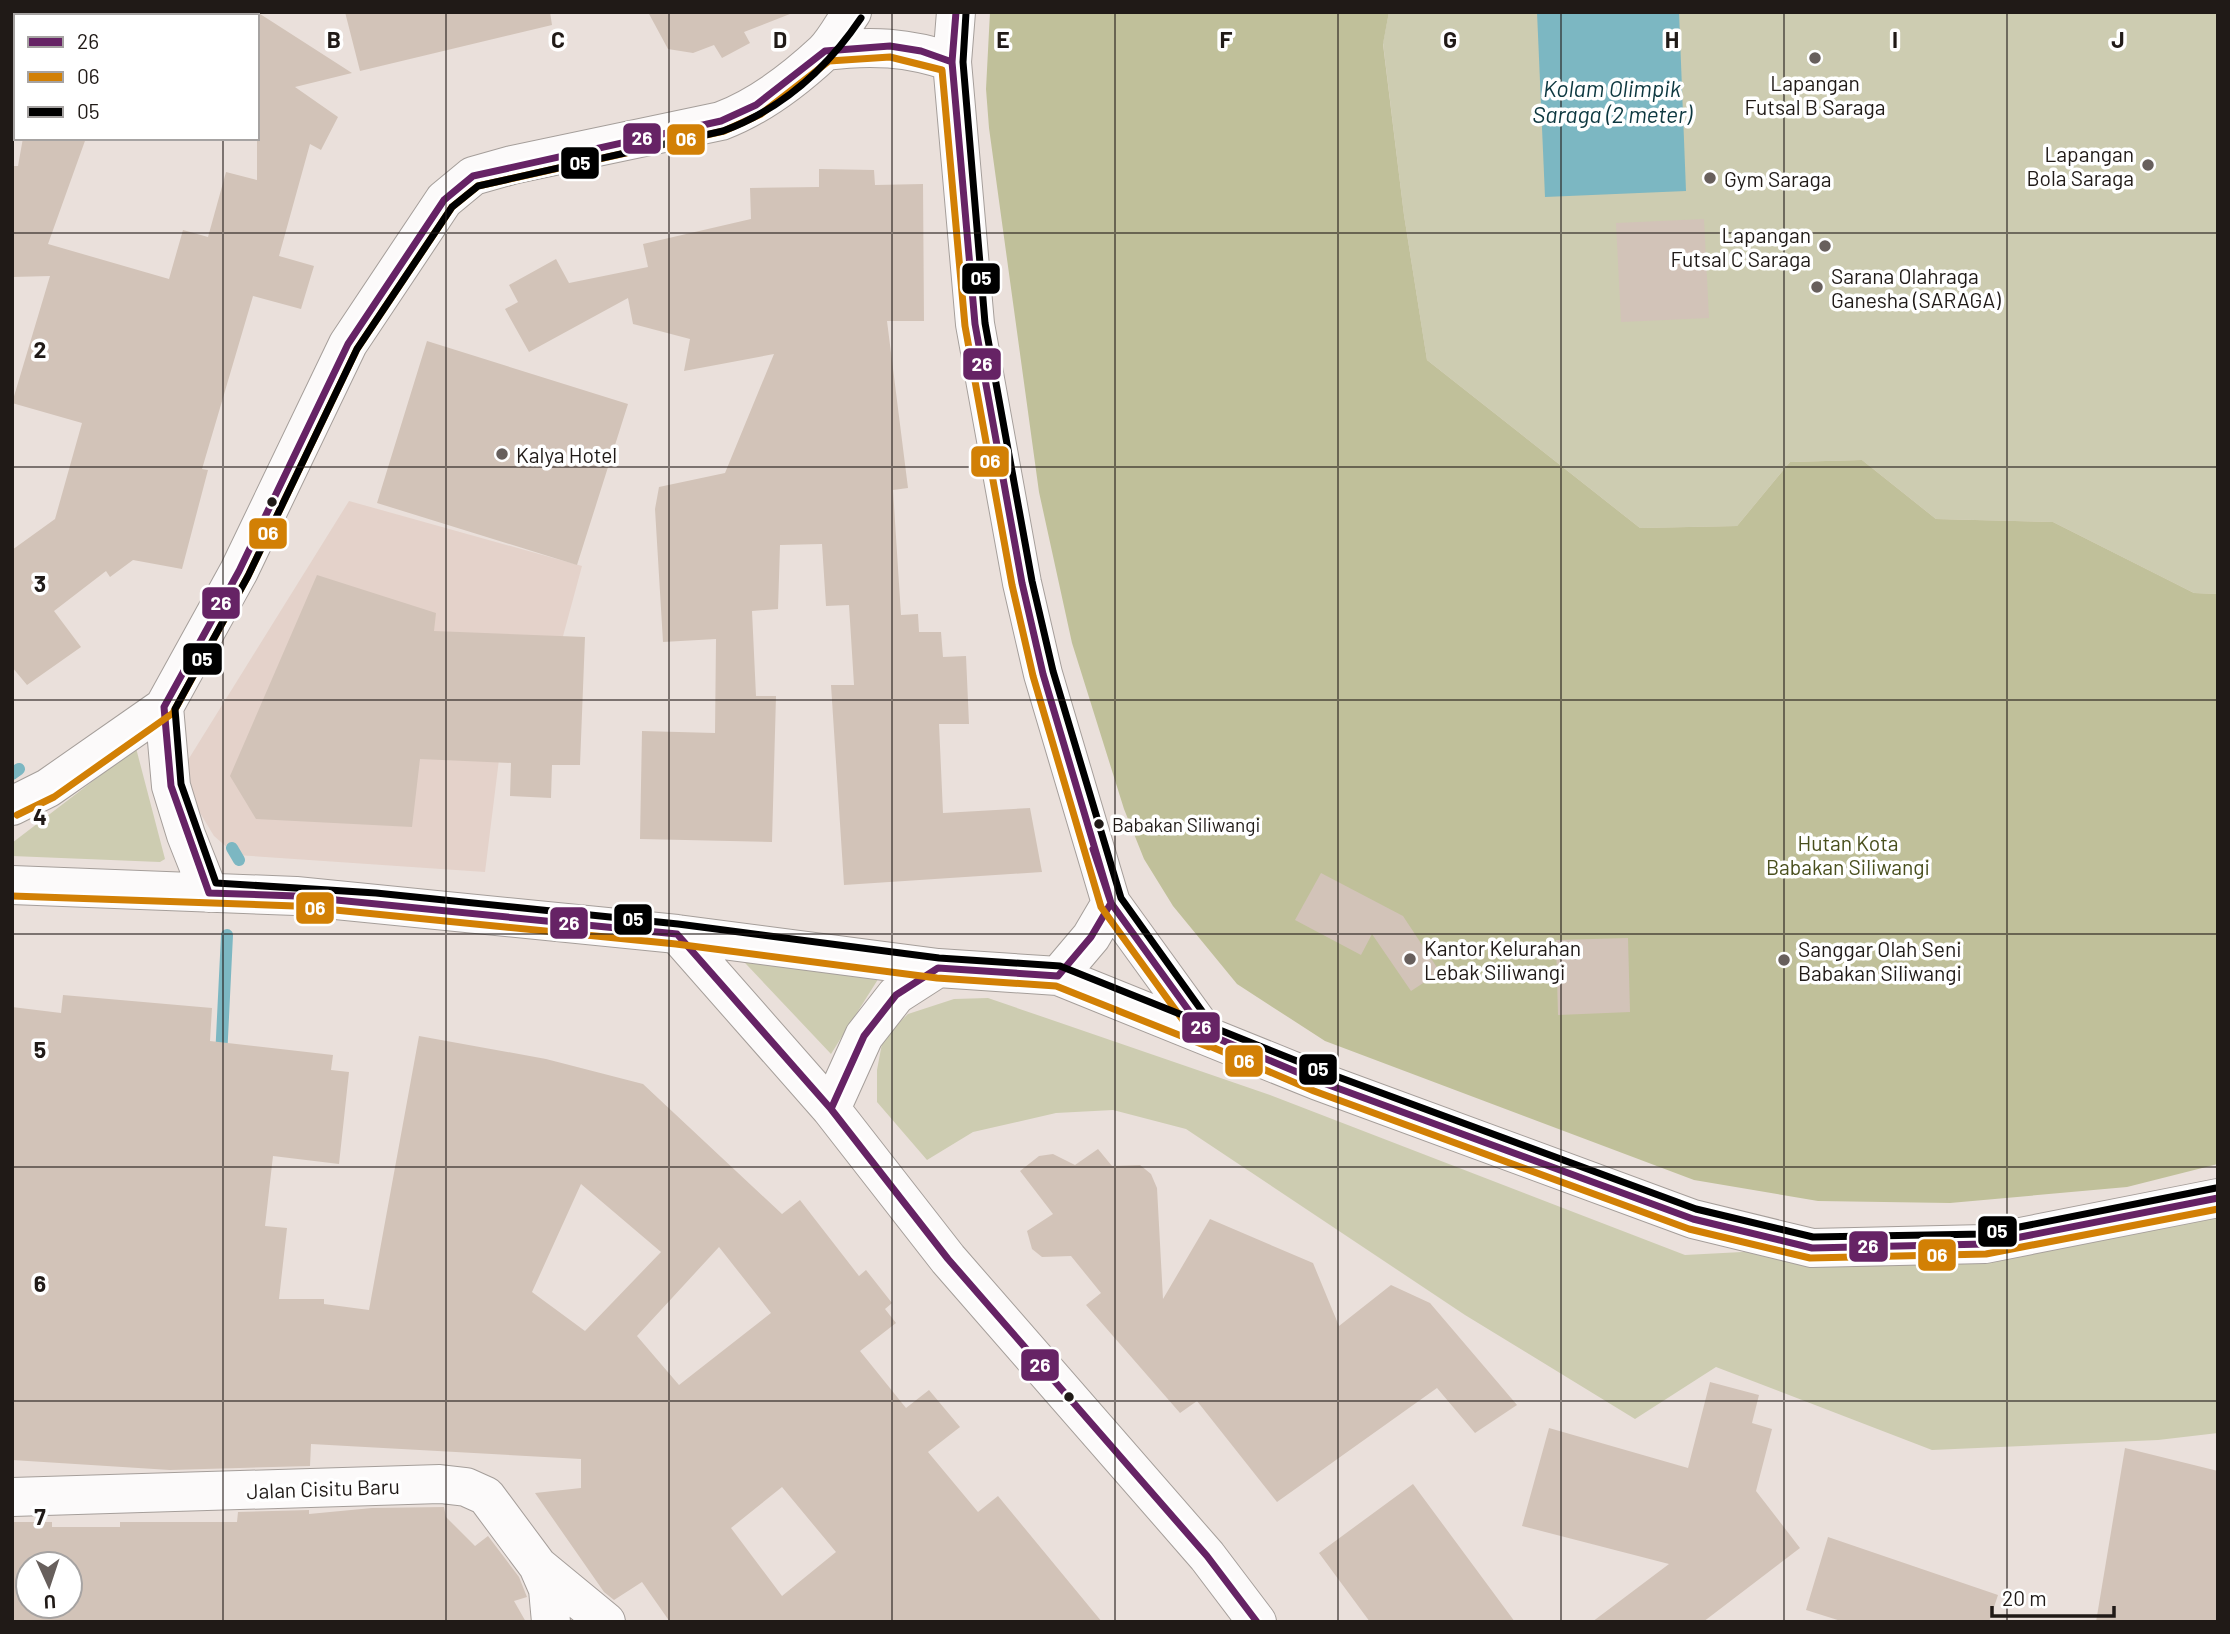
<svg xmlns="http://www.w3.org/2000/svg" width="2230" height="1634" viewBox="0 0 2230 1634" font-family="Barlow,sans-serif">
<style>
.built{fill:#e4d2ca}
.green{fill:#cdccb1}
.forest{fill:#c0c09a}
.water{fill:#7cb7c2}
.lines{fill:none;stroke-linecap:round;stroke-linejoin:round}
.stream{stroke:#7cb7c2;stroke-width:12}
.building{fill:#d2c3b8;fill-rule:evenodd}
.street-casing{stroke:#a59e9a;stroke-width:40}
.secondary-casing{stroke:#a59e9a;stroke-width:40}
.street{stroke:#fcfafa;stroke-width:38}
.secondary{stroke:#fcfafa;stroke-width:38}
.bus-1-casing{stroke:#fff;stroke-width:12}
.bus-2-casing{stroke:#fff;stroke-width:12}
.bus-3-casing{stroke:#fff;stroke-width:12}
.bus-1{stroke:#662365;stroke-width:7}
.bus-2{stroke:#d28005;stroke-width:7}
.bus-3{stroke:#000;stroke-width:7}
.grid{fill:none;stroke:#201a17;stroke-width:2;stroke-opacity:0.55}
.poi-dot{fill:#675f5c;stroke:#fff;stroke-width:2.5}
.bus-dot{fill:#201a17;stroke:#fff;stroke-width:2.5}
.labels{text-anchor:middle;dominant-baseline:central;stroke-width:7;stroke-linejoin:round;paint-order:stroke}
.bus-label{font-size:19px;fill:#201a17;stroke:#fff;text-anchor:start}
.poi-label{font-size:21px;fill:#201a17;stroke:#fff;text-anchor:start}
.park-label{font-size:21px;fill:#494f1d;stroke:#fff}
.street-label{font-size:21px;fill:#201a17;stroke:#fff}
.water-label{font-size:23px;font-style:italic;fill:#0c373f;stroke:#fff}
.grid-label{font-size:23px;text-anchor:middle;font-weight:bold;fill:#201a17;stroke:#fff;stroke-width:7;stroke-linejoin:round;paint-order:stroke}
.line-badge{stroke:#fff;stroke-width:2.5}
.badge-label{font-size:19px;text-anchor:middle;font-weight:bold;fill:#fff}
</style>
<rect width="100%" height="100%" fill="#eae0db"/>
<!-- built -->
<path class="built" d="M349 501 582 566 559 651 513 647 485 872 236 855 214 836 188 793V760Z"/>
<!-- green -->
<path class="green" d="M1389 12H2218V594L2194 593 2053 522 1936 519 1862 460 1790 462 1737 526 1640 528 1427 360 1404 215 1383 43Z
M136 748 165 859 160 862 12 856V843Z
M730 947 887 965 831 1054Z
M988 998 1270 1095 1685 1255 1761 1251 2218 1199V1433L2158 1440 1932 1450 1716 1367 1635 1419 1465 1315 1186 1129 1113 1110 1056 1113 973 1132 927 1160 877 1102V1070L883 1038 908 1014 954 999Z"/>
<!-- forest -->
<path class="forest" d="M990 12H1389L1383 44 1404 215 1427 360 1640 528 1737 526 1790 462 1862 460 1936 519 2053 522 2194 593 2218 594V1164L2127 1187 1950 1203 1818 1201 1694 1180 1325 1041 1237 984 1173 906 1144 859 1124 809 1072 643 1039 492 989 128 986 89Z"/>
<!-- water -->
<path class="water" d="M1537 12H1679L1686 191 1545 197Z"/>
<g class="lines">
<!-- stream -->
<path class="stream" d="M12 774 19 769
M232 848 239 860
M221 1058 227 935"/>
</g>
<!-- building -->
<path class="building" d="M257 12 352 73 295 87 338 117 321 150 310 144 279 256 314 266 301 309 253 296 202 469 208 470 182 569 133 560 110 577 106 571 54 611 81 647 27 685 12 667V550L55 519 82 423 12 403 50 276 12 277V166H18L23 138H86L48 244 169 279 183 230 208 237 226 172 257 180Z
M345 12H550L552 25 360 71Z
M648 12H790V14L744 32 750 43 722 58 714 45 693 53 668 49Z
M819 169 874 170 875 185 923 184 924 321H887L908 488 893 490 901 615 918 614 919 632H941L943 657 966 656 969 724H939L943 813 1030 808 1042 872 844 885 831 685H854L849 605 826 606 822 544 780 545 778 609 752 611 756 696H776L772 842 640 839 642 731 715 733 716 639 663 642 655 509 659 487 725 473 774 354 684 371 690 339 633 324 628 298 529 352 505 309 518 302 509 285 556 259 569 283 648 267 643 244 751 219 750 188 819 187Z
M1704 219 1709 318 1621 322 1616 223Z
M427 341 628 404 577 565 377 503Z
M317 575 436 613 434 631 585 637 580 765H552L551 798 510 796 511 763 420 759 412 827 256 819 230 776Z
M1321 873 1403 916 1440 972 1411 991 1372 934 1361 955 1295 920Z
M1628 938 1630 1012 1558 1015 1556 940Z
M63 995 212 1008 210 1041 333 1055 331 1070 349 1072 339 1164 273 1156 265 1226 287 1228 279 1299H324V1304L369 1310 419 1036 546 1059 643 1084 782 1214 800 1200 859 1276 866 1270 892 1303 885 1309 896 1323 860 1351 906 1408 929 1390 960 1427 928 1452 978 1512 998 1496 1102 1622H670L642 1582 614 1600 604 1592 535 1493 581 1488V1459L311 1444 310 1466 170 1470 12 1460V1007L61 1013ZM581 1184 661 1252 585 1331 532 1292ZM719 1247 771 1313 679 1385 637 1336ZM782 1487 836 1552 782 1596 731 1528Z
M1098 1149 1112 1166 1140 1165 1151 1174 1157 1188 1163 1299 1210 1219 1313 1263 1339 1326 1391 1285 1430 1303 1517 1405 1475 1433 1437 1388 1277 1502 1197 1401 1180 1413 1086 1305 1101 1293 1071 1256 1042 1257 1032 1249 1027 1231 1053 1214 1020 1171 1039 1156 1053 1154 1075 1165Z
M1710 1382 1759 1395 1752 1423 1772 1429 1756 1491 1800 1548 1703 1622H1592L1669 1564 1522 1526 1549 1428 1688 1468Z
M2125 1448 2218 1471V1622H2096Z
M1413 1484 1515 1622H1370L1319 1553Z
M444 1507 446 1517 475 1546 488 1536 519 1577 527 1597 514 1601 526 1622H12V1522H52V1527H120V1522H237L238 1512 309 1510V1514L372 1508ZM28 1564H70V1606H28Z
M1828 1537 1998 1595 1989 1622H1844L1806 1610Z"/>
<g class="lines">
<defs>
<path id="street" d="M12 1497 440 1484 466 1487 486 1496 538 1566 548 1589 551 1622
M538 1566 606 1622"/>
<path id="secondary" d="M956 12 952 62 975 324 1022 583 1043 674 1111 903 1205 1033
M825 51C871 45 908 47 952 62
M12 806 48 788 164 707
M12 885 296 896 677 934 938 968 1058 976 1318 1081 1693 1219 1812 1248 1985 1244 2218 1198
M209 893 186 835 171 786 164 707 239 571 348 344 444 200 473 176 512 165 721 121C758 107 795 79 824 52 835 41 843 25 852 12
M677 934 831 1109 948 1259 1207 1556 1257 1622
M1058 976 1091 937 1111 903
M831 1109 864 1036 896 995 938 968"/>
</defs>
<!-- street casing -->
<use href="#street" class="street-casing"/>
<!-- secondary casing -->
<use href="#secondary" class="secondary-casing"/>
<!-- street -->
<use href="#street" class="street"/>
<!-- secondary -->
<use href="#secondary" class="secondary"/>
<defs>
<path id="bus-1" d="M956 12 952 62 975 324 1022 583 1043 674 1111 903 1205 1033 1318 1081 1693 1219 1812 1248 1985 1244 2218 1198
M952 62 921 51 890 46 825 51 756 105 721 121 473 176 444 200 348 344 239 571 164 707 171 786 209 893 296 896 677 934 831 1109 948 1259 1207 1556 1257 1622
M831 1109 864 1036 896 995 938 968 1058 976 1091 937 1111 903 1093 849"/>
<path id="bus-2" d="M17 815 54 797 173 713 248 576 357 349 452 207 478 186 724 131 761 114 829 61 890 57 942 70 965 326 1012 585 1033 676 1101 907 1198 1041 1314 1091 1689 1229 1810 1258 1986 1254 2218 1209
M12 896 295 906 676 944 937 978 1056 986 1209 1047"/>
<path id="bus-3" d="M966 13 963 62 985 323 1032 581 1053 671 1121 898 1212 1025 1218 1028
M861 18C826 70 782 109 723 131L478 186 452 207 357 349 248 576 175 709 181 784 216 883 376 893 678 924 939 958 1060 966 1322 1071 1696 1209 1813 1237 1984 1234 2216 1188"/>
</defs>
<!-- bus-1 casing -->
<use href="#bus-1" class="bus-1-casing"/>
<!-- bus-2 casing -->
<use href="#bus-2" class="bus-2-casing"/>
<!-- bus-3 casing -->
<use href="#bus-3" class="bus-3-casing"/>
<!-- bus-1 -->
<use href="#bus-1" class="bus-1"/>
<!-- bus-2 -->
<use href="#bus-2" class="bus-2"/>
<!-- bus-3 -->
<use href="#bus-3" class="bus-3"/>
</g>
<!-- grid -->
<path class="grid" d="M223 12V16M446 12V1622M669 12V1622M892 12V1622M1115 12V1622M1338 12V1622M1561 12V1622M1784 12V1622M2007 12V1622M223 138V1622M12 233H2218M12 467H2218M12 700H2218M12 934H2218M12 1167H2218M12 1401H2218"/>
<!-- markers -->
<g class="poi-dot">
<circle cx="1815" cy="58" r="7"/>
<circle cx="2148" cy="165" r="7"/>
<circle cx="1710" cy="178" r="7"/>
<circle cx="1825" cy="246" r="7"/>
<circle cx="1817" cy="287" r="7"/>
<circle cx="502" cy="454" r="7"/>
<circle cx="1410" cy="959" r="7"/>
<circle cx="1784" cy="960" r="7"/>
</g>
<g class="bus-dot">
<circle cx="272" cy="502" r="6"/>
<circle cx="1099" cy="824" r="6"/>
<circle cx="1069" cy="1397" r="6"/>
</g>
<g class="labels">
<!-- bus labels -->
<g class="bus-label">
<text x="1112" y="824">Babakan Siliwangi</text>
</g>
<!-- poi labels -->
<g class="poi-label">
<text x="1815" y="82" text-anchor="middle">Lapangan<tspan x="1815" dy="24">Futsal B Saraga</tspan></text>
<text x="2134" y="153" text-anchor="end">Lapangan<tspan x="2134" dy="24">Bola Saraga</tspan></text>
<text x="1724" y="178">Gym Saraga</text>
<text x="1811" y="234" text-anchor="end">Lapangan<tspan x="1811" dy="24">Futsal C Saraga</tspan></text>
<text x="1831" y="275">Sarana Olahraga<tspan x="1831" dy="24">Ganesha (SARAGA)</tspan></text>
<text x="516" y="454">Kalya Hotel</text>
<text x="1424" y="947">Kantor Kelurahan<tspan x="1424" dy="24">Lebak Siliwangi</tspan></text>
<text x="1798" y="948">Sanggar Olah Seni<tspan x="1798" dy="24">Babakan Siliwangi</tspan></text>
</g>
<!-- park labels -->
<g class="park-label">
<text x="1848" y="842">Hutan Kota<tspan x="1848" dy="24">Babakan Siliwangi</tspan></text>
</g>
<!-- street labels -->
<g class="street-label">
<text transform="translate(323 1488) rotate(-2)">Jalan Cisitu Baru</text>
</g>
<!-- water labels -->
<g class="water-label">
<text x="1612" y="88">Kolam Olimpik<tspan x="1612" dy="26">Saraga (2 meter)</tspan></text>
</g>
</g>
<g class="grid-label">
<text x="334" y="48">B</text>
<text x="558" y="48">C</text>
<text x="780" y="48">D</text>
<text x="1003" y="48">E</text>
<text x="1226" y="48">F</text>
<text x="1450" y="48">G</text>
<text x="1672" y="48">H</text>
<text x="1895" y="48">I</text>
<text x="2118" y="48">J</text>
<text x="40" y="358">2</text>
<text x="40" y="592">3</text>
<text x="40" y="825">4</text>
<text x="40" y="1058">5</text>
<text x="40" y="1292">6</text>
<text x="40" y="1525">7</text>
</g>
<g class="line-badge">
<rect x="622" y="122" width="40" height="33" rx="7" fill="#662365"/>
<rect x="666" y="123" width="40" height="33" rx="7" fill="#d28005"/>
<rect x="560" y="146" width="40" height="34" rx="7" fill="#000"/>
<rect x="961" y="262" width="40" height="33" rx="7" fill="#000"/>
<rect x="962" y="347" width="40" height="34" rx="7" fill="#662365"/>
<rect x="970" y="445" width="40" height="33" rx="7" fill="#d28005"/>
<rect x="248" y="517" width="40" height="33" rx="7" fill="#d28005"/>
<rect x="201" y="586" width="40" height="34" rx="7" fill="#662365"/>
<rect x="182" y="642" width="41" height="34" rx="7" fill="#000"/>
<rect x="295" y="891" width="40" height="34" rx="7" fill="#d28005"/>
<rect x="613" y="903" width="40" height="33" rx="7" fill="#000"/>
<rect x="549" y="906" width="40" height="34" rx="7" fill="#662365"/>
<rect x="1181" y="1011" width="40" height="33" rx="7" fill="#662365"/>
<rect x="1224" y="1044" width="40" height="34" rx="7" fill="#d28005"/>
<rect x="1298" y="1053" width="40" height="33" rx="7" fill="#000"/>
<rect x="1977" y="1215" width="41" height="33" rx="7" fill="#000"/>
<rect x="1848" y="1230" width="41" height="33" rx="7" fill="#662365"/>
<rect x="1917" y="1238" width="40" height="34" rx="7" fill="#d28005"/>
<rect x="1020" y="1348" width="40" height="34" rx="7" fill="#662365"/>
</g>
<g class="badge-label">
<text x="642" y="145">26</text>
<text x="686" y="146">06</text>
<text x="580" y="170">05</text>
<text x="981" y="285">05</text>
<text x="982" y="371">26</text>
<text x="990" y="468">06</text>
<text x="268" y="540">06</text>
<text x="221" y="610">26</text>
<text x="202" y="666">05</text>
<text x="315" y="915">06</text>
<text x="633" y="926">05</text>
<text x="569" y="930">26</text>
<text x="1201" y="1034">26</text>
<text x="1244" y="1068">06</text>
<text x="1318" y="1076">05</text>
<text x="1997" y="1238">05</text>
<text x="1868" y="1253">26</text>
<text x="1937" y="1262">06</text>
<text x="1040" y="1372">26</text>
</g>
<!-- border -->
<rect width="2230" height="1634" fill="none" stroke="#201a17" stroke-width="28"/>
<!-- legend -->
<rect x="14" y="14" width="245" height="126" fill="#ffffff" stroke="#a6a3a2" stroke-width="2"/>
<rect x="28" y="37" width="35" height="10" fill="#662365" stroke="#a6a3a2" stroke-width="2"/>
<text x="77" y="49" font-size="21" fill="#201a17">26</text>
<rect x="28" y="72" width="35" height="10" fill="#d28005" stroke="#a6a3a2" stroke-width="2"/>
<text x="77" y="84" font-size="21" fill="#201a17">06</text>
<rect x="28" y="107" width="35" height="10" fill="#000000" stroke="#a6a3a2" stroke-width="2"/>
<text x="77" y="119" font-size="21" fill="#201a17">05</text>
<!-- north arrow -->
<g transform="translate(49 1585) rotate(177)"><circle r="33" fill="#ffffff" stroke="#a6a3a2" stroke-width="2"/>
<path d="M0-5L12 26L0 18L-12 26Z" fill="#675f5c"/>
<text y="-10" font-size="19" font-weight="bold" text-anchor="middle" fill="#201a17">U</text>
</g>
<!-- scale -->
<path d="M1992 1606v10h122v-10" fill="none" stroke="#201a17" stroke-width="3.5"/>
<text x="2002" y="1606" font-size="21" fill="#201a17" stroke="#ffffff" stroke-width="5" paint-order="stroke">20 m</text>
</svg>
